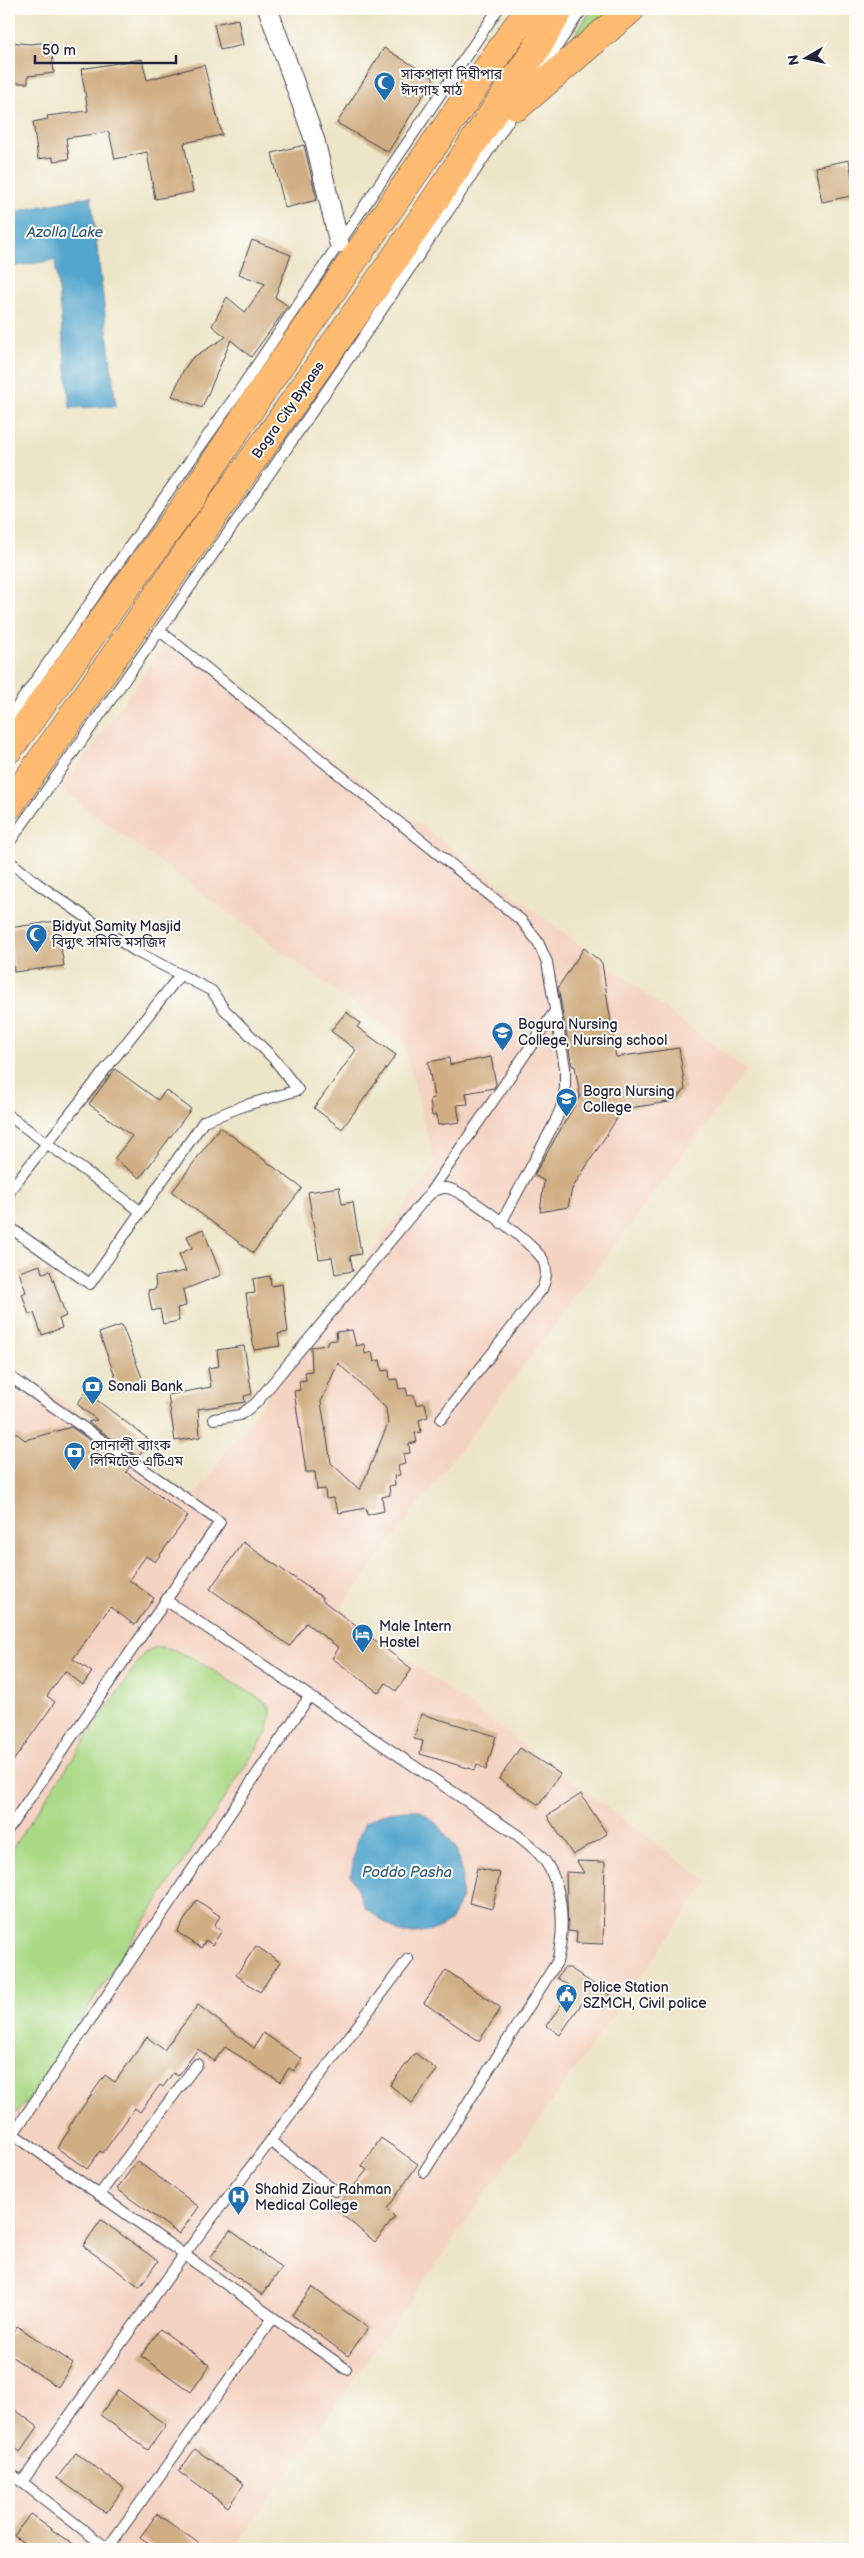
<svg xmlns="http://www.w3.org/2000/svg" width="864" height="2558" viewBox="0 0 864 2558" font-family="'Balsamiq Sans','Noto Sans Bengali',sans-serif">
<style>
.built{fill:#f5d3c2}
.green{fill:#abda87;stroke:#667e61}
.water{fill:#52a6cd;stroke:#3a6484}
.building{fill:#d0ad82;fill-rule:evenodd}
.lines{fill:none;stroke-linecap:round;stroke-linejoin:round}
.lane-casing{stroke:#403f50;stroke-width:12}
.street-casing{stroke:#403f50;stroke-width:21}
.highway-casing{stroke:#403f50;stroke-width:29}
.lane{stroke:#fff;stroke-width:10}
.street{stroke:#fff;stroke-width:19}
.highway{stroke:#ffbb71;stroke-width:28}
.labels{text-anchor:middle;dominant-baseline:central;stroke-width:4;stroke-linejoin:round;paint-order:stroke}
.poi-label{font-size:14px;fill:#22223b;stroke:#fdfcf7;text-anchor:start}
.street-label{font-size:14px;fill:#22223b;stroke:#fdfcf7}
.water-label{font-size:15px;font-style:italic;fill:#385d7d;stroke:#fdfcf7}
</style>
<rect width="100%" height="100%" fill="#fdfcf7"/>
<filter id="ink" filterUnits="userSpaceOnUse"><feTurbulence type="fractalNoise" baseFrequency=".02" numOctaves="2"/><feDisplacementMap in="SourceGraphic" scale="10" xChannelSelector="R" yChannelSelector="G"/><feConvolveMatrix kernelMatrix="1 2 1 2 8 2 1 2 1" color-interpolation-filters="sRGB"/></filter>
<filter id="wash" filterUnits="userSpaceOnUse"><feTurbulence type="fractalNoise" baseFrequency=".0096" numOctaves="4" result="noise"/><feDisplacementMap in="SourceGraphic" scale="20" xChannelSelector="R" yChannelSelector="G"/><feGaussianBlur stdDeviation="1.12" result="paint"/><feColorMatrix in="noise" values="0 0 0 0 0 0 0 0 0 0 0 0 0 0 0 0 0 1.4 0 .05"/><feComposite in="paint" operator="in"/></filter>
<g filter="url(#wash)">
<rect width="100%" height="100%" fill="#ede5c8"/>
<!-- built -->
<path class="built" d="M170 637 747 1070 340 1609 708 1882 233 2549H9V1362L193 1498 435 1165 403 1040 61 790Z"/>
<!-- green -->
<path class="green" d="M592 9H616L562 54Z
M162 1647 191 1657 268 1704 271 1714 267 1733 25 2105 18 2112 9 2113V1853L145 1652 153 1648Z"/>
<!-- water -->
<path class="water" d="M91 196 116 406 70 408 55 260 9 267V213Z
M402 1810H419L437 1824 456 1848 462 1874 461 1900 450 1921 437 1929 417 1933H400L365 1908 351 1875 356 1843 365 1823 382 1814Z"/>
<g id="blocks">
<!-- building -->
<path class="building" d="M238 19 243 45 220 50 214 24Z
M9 42 29 44 51 42 54 73 28 76V83H9Z
M384 48 434 78 388 152 337 123Z
M142 59 147 80 204 65 222 135 184 143 193 192 155 199 147 152 115 159 109 132 66 138 69 159 53 161V157L38 159 33 122 48 119 47 116 88 111 81 69Z
M304 145 317 200 285 208 272 153Z
M849 160 855 195 822 202 815 167Z
M252 240 291 255 275 297 288 306 251 357 231 340 202 408 172 396 183 371 192 358 226 337 212 326 227 297 245 312 265 284 239 274Z
M57 921 64 966 14 972 9 928Z
M584 948 602 963 616 1057 679 1048 685 1089 675 1101 623 1109 572 1189 568 1207 540 1212 544 1181 534 1175 580 1096 575 1066H572L558 987Z
M346 1012 360 1023 357 1027 396 1055 342 1129 314 1108 356 1050 331 1031Z
M491 1057 496 1084 494 1088 466 1093 468 1104 457 1105 460 1122 438 1125 436 1115 432 1116 430 1099 434 1098 428 1062 449 1058 450 1065Z
M115 1069 158 1100 166 1090 191 1109 140 1178 114 1159 132 1136 89 1104Z
M220 1127 302 1188 253 1253 172 1192Z
M339 1187 342 1204 353 1202 361 1254 350 1256 353 1271 335 1274 332 1257 319 1259 308 1192Z
M203 1229 221 1275 183 1290 186 1306 177 1308 179 1321 163 1324 160 1309 152 1311 148 1290 156 1289 155 1277 186 1271 179 1254 192 1248 187 1236Z
M40 1265 42 1273 50 1271 66 1316 59 1319 62 1328 42 1335 34 1313 29 1315 22 1294 26 1292 19 1272Z
M270 1276 271 1286 282 1284 288 1332 278 1334 280 1346 254 1350 246 1294 255 1293 253 1279Z
M122 1325 144 1383 121 1392 99 1333Z
M352 1330 356 1346 364 1344 365 1354 372 1352 374 1362 380 1360 382 1371 389 1370 390 1380 397 1379 399 1389 406 1388 408 1396 414 1395 416 1405 425 1403 428 1417 419 1420 421 1432 415 1433 417 1442 409 1444 410 1453 403 1454 405 1464 398 1466 400 1475 394 1476 395 1485 389 1486 390 1495 382 1497 384 1511 367 1515 366 1508 339 1513 333 1498 326 1499 325 1489 317 1490 315 1472H306L294 1391 300 1390 299 1381 306 1380 305 1372 312 1371 311 1347 327 1345V1341L337 1340 336 1332ZM338 1363 386 1408 388 1424 360 1490 331 1463 321 1402Z
M244 1346 252 1394 244 1396 245 1402 198 1409 200 1437 175 1441 168 1395 211 1387 208 1368 219 1366 217 1350Z
M86 1392 151 1441 138 1457 88 1422 97 1420 77 1404Z
M71 1427 129 1468 126 1472 188 1516 155 1562 146 1556 129 1580 154 1598 135 1625 110 1607 73 1659 92 1672 83 1685 65 1671 47 1696 55 1702 9 1767V1428L25 1440Z
M243 1542 323 1598 322 1600 412 1669 396 1691 386 1683 379 1693 332 1658 339 1648 306 1623 290 1646 210 1589Z
M421 1714 496 1736 486 1770 477 1764 475 1770 420 1754 423 1741 414 1739Z
M520 1748 560 1774 539 1805 499 1779Z
M581 1794 607 1834 573 1855 547 1816Z
M577 1861 605 1862 603 1944 576 1943 577 1932 568 1931 566 1872 584 1873Z
M477 1868 500 1873 492 1909 469 1903Z
M197 1900 220 1916 214 1926 222 1931 212 1945 206 1940 201 1948 177 1932Z
M256 1946 280 1962 260 1992 236 1975Z
M564 1968H570L612 1997 604 2009 586 1997 560 2035 547 2026 572 1988 557 1978Z
M446 1970 501 2008 479 2041 424 2003Z
M198 2005 254 2048 263 2033 302 2059 294 2071 289 2068 280 2082 225 2047 214 2061 198 2049 178 2076 173 2073 163 2087 160 2085 140 2112 135 2108 103 2153 100 2151 87 2169 57 2148 70 2129 68 2128 105 2075 115 2082 147 2037 164 2050Z
M415 2053 437 2070 412 2103 390 2085Z
M381 2138 418 2164 387 2209 395 2217 375 2242 335 2209 367 2170 362 2166Z
M137 2161 199 2207 179 2234 117 2189Z
M101 2220 158 2261 140 2287 83 2246Z
M230 2230 282 2268 262 2295 210 2258Z
M312 2287 368 2328 348 2356 292 2315Z
M17 2326 73 2363 58 2387 9 2355V2339Z
M160 2329 210 2365 191 2392 141 2356Z
M118 2390 166 2425 148 2450 100 2415Z
M9 2405 38 2427 20 2452 9 2443Z
M195 2449 244 2484 228 2507 179 2472Z
M76 2453 124 2488 106 2513 57 2478Z
M30 2514 79 2549H32L14 2536Z
M157 2514 207 2549H157L140 2537Z"/>
</g>
</g>
<g filter="url(#ink)">
<use href="#blocks" fill-opacity="0" stroke="#403f50" stroke-width="1"/>
<g class="lines">
<defs>
<path id="lane" d="M538 75 582 9
M160 631 522 921 538 942 547 962 565 1068V1088L562 1105 555 1122 501 1223
M9 718 237 394 498 9
M9 843C182 600 354 356 518 106
M9 861 38 884 135 951 212 991 224 1009 274 1059 298 1090 246 1105 204 1121 90 1284 12 1229 9 1224
M9 1116 139 1210
M431 1191 555 1011
M9 1195 10 1190 180 975
M9 1376 220 1522 9 1828
M214 1419 240 1415 256 1403 419 1206C426 1198 433 1188 446 1188 461 1188 536 1246 543 1260 548 1270 546 1280 542 1289L441 1419
M167 1601 516 1834C526 1842 537 1850 545 1861 564 1888 565 1930 557 1962L424 2172
M9 2131 346 2369
M13 2134 309 1697
M270 2141 335 2191
M99 2195 197 2064
M9 2472 108 2549
M22 2482 184 2255 408 1959
M107 2549 273 2318"/>
<path id="street" d="M268 9 315 141 339 243"/>
<path id="highway" d="M518 106 631 9
M9 749 193 495 264 388 529 9
M9 806 418 225 534 52 560 9"/>
</defs>
<!-- lane casing -->
<use href="#lane" class="lane-casing"/>
<!-- street casing -->
<use href="#street" class="street-casing"/>
<!-- highway casing -->
<use href="#highway" class="highway-casing"/>
<!-- lane -->
<use href="#lane" class="lane"/>
<!-- street -->
<use href="#street" class="street"/>
<!-- highway -->
<use href="#highway" class="highway"/>
</g>
</g>
<!-- icons -->
<defs>
<symbol id="mosque-pin" viewBox="-11 -11 22 30"><path d="M0 17L-7.5 6A9.5 9.5 0 1 1 7.5 6Z" fill="#1f6fb2" stroke="#fdfcf7"/><path d="M3.5-4.9A6 6 0 1 0 3.5 4.9A5 5 0 1 1 3.5-4.9Z" fill="#fff"/></symbol>
<symbol id="school-pin" viewBox="-11 -11 22 30"><path d="M0 17L-7.5 6A9.5 9.5 0 1 1 7.5 6Z" fill="#1f6fb2" stroke="#fdfcf7"/><path d="M0-5L7-2L0 1L-7-2ZM-4 1L0 2.5L4 1V4Q0 6-4 4Z" fill="#fff"/></symbol>
<symbol id="university-pin" viewBox="-11 -11 22 30"><path d="M0 17L-7.5 6A9.5 9.5 0 1 1 7.5 6Z" fill="#1f6fb2" stroke="#fdfcf7"/><path d="M0-5L7-2L0 1L-7-2ZM-4 1L0 2.5L4 1V4Q0 6-4 4Z" fill="#fff"/></symbol>
<symbol id="bank-pin" viewBox="-11 -11 22 30"><path d="M0 17L-7.5 6A9.5 9.5 0 1 1 7.5 6Z" fill="#1f6fb2" stroke="#fdfcf7"/><path d="M-6-4H6V4H-6ZM0-2.3a2.3 2.3 0 1 0 0 4.6a2.3 2.3 0 1 0 0-4.6Z" fill="#fff"/></symbol>
<symbol id="hotel-pin" viewBox="-11 -11 22 30"><path d="M0 17L-7.5 6A9.5 9.5 0 1 1 7.5 6Z" fill="#1f6fb2" stroke="#fdfcf7"/><path d="M-6-4.5h1.5V1H6V5H4.5V3h-9V5H-6ZM-4 0a1.8 1.8 0 1 1 3.6 0ZM.5 0V-2.5h3Q6-2.5 6 0Z" fill="#fff"/></symbol>
<symbol id="civic-pin" viewBox="-11 -11 22 30"><path d="M0 17L-7.5 6A9.5 9.5 0 1 1 7.5 6Z" fill="#1f6fb2" stroke="#fdfcf7"/><path d="M-.6-6.5H3V-4.5H.6V-3L4-1V1h2V6H-6V1h2V-1L-.6-3ZM-1.2 2.5V6h2.4V2.5Z" fill="#fff"/></symbol>
<symbol id="hospital-pin" viewBox="-11 -11 22 30"><path d="M0 17L-7.5 6A9.5 9.5 0 1 1 7.5 6Z" fill="#1f6fb2" stroke="#fdfcf7"/><path d="M-5-5h3v3.5h4V-5h3V5h-3V1.5h-4V5h-3Z" fill="#fff"/></symbol>
</defs>
<g fill-rule="evenodd">
<use href="#mosque-pin" x="372" y="70" width="25" height="34"/>
<use href="#mosque-pin" x="24" y="922" width="25" height="34"/>
<use href="#school-pin" x="490" y="1020" width="25" height="34"/>
<use href="#university-pin" x="554" y="1086" width="25" height="34"/>
<use href="#bank-pin" x="80" y="1374" width="25" height="34"/>
<use href="#bank-pin" x="62" y="1440" width="25" height="34"/>
<use href="#hotel-pin" x="350" y="1622" width="25" height="34"/>
<use href="#civic-pin" x="554" y="1982" width="25" height="34"/>
<use href="#hospital-pin" x="226" y="2184" width="25" height="34"/>
</g>
<g class="labels">
<!-- poi labels -->
<g class="poi-label">
<text x="401" y="74">সাকপালা দিঘীপার<tspan x="401" dy="16">ঈদগাহ মাঠ</tspan></text>
<text x="52" y="926">Bidyut Samity Masjid<tspan x="52" dy="16">বিদ্যুৎ সমিতি মসজিদ</tspan></text>
<text x="518" y="1024">Bogura Nursing<tspan x="518" dy="16">College, Nursing school</tspan></text>
<text x="583" y="1091">Bogra Nursing<tspan x="583" dy="16">College</tspan></text>
<text x="108" y="1386">Sonali Bank</text>
<text x="90" y="1445">সোনালী ব্যাংক<tspan x="90" dy="16">লিমিটেড এটিএম</tspan></text>
<text x="379" y="1626">Male Intern<tspan x="379" dy="16">Hostel</tspan></text>
<text x="583" y="1987">Police Station<tspan x="583" dy="16">SZMCH, Civil police</tspan></text>
<text x="255" y="2189">Shahid Ziaur Rahman<tspan x="255" dy="16">Medical College</tspan></text>
</g>
<!-- street labels -->
<g class="street-label">
<text transform="translate(288 410) rotate(-55)">Bogra City Bypass</text>
</g>
<!-- water labels -->
<g class="water-label">
<text x="65" y="232">Azolla Lake</text>
<text x="407" y="1872">Poddo Pasha</text>
</g>
</g>
<!-- margin -->
<rect width="864" height="2558" fill="none" stroke="#fdfcf7" stroke-width="30"/>
<!-- north arrow -->
<g transform="translate(806 58) rotate(261)" stroke="#fdfcf7" stroke-width="4" paint-order="stroke">
<path d="M0-4L9 19L0 12L-9 19Z" fill="#22223b"/>
<text y="-8" font-size="14" font-weight="bold" text-anchor="middle" fill="#22223b">N</text>
</g>
<!-- scale -->
<path d="M35 55v8h141v-8" fill="none" stroke="#22223b" stroke-width="2.5"/>
<text x="42" y="55" font-size="15" fill="#22223b" stroke="#fdfcf7" stroke-width="4" paint-order="stroke">50 m</text>
</svg>
